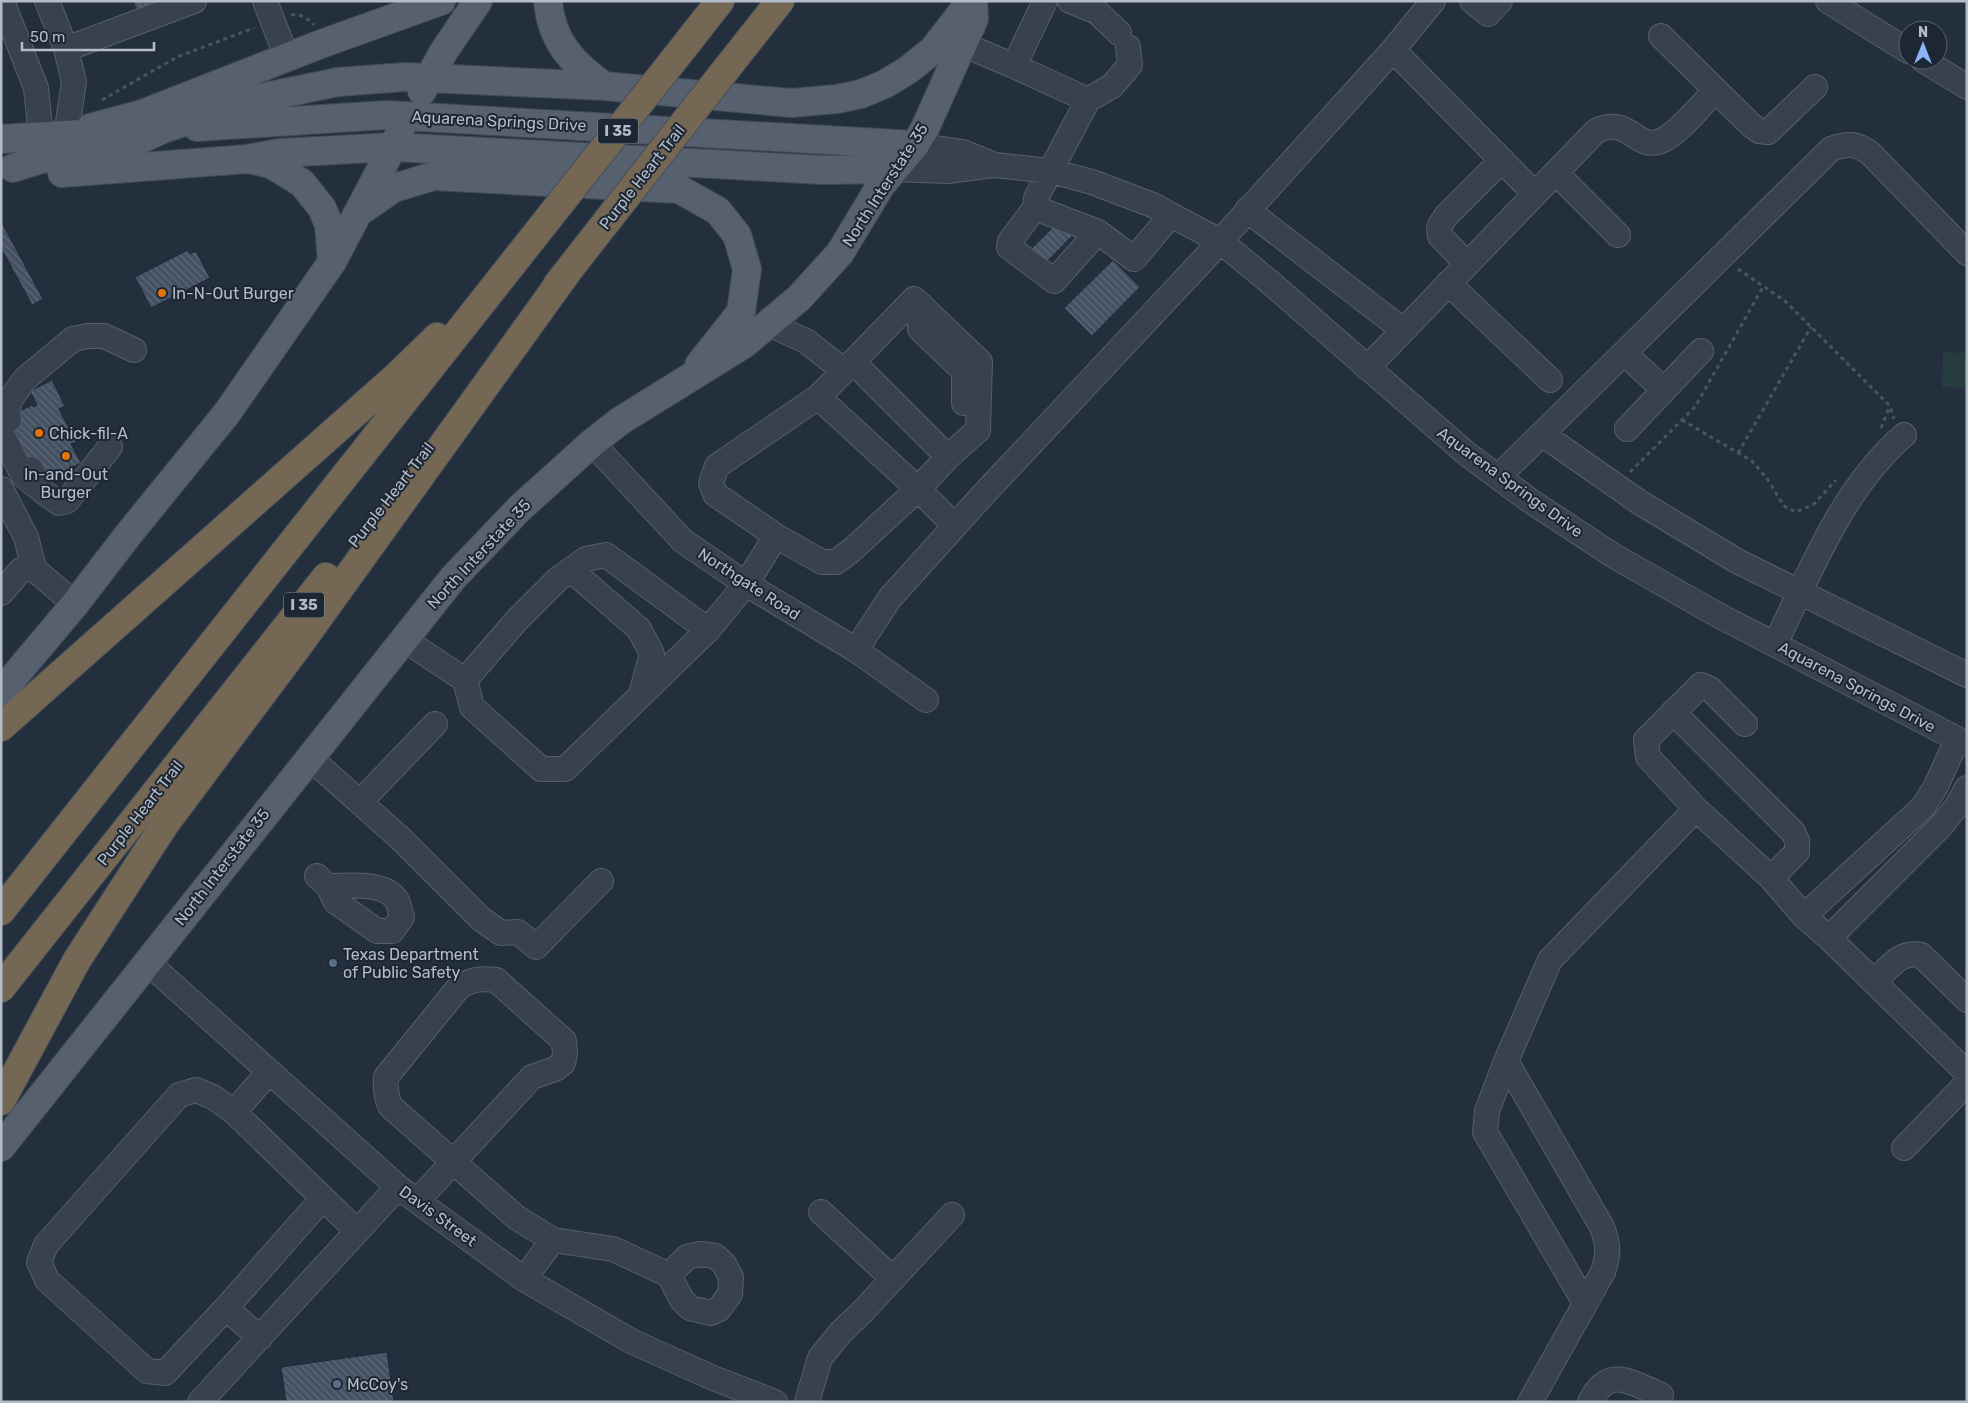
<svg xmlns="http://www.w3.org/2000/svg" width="1968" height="1403" viewBox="0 0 1968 1403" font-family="Rubik,sans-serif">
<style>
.green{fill:#263c3f}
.building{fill:url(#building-back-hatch);stroke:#1f2835}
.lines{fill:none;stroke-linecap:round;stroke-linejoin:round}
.minor-casing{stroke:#565f6c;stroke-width:26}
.major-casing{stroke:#414a57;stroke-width:30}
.highway-casing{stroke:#434c59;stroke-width:30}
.path{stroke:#44595c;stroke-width:3;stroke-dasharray:4 4;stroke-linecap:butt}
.minor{stroke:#38414e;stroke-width:24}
.major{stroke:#56606e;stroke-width:28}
.highway{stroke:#746855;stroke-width:28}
.highway-bridge-casing{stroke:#434c59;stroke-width:30;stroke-linecap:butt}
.highway-bridge{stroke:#746855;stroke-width:28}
.food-dot{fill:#e8710a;stroke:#1d2633;stroke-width:2}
.service-dot{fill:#5c6f8a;stroke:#1d2633;stroke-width:2}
.labels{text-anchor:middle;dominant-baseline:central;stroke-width:4;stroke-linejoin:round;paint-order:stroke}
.shield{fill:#1d2633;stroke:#878f9c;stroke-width:1}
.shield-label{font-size:15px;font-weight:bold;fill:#b4bcc9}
.street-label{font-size:16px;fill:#b4bcc9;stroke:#1d2633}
.poi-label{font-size:16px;fill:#b4bcc9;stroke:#1d2633;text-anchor:start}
</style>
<defs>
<pattern id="building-back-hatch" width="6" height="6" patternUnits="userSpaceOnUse" patternTransform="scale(1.25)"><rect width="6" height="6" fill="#455162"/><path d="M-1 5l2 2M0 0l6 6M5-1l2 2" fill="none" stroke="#5d6877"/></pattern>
</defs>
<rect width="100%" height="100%" fill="#242f3e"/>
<!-- green -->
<path class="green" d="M1943 352 1967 353V388L1942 387Z"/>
<!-- building -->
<path class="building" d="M133 1H166L139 16Z
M1 221 43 299 32 305 1 248Z
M1059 221 1073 235 1045 264 1031 249Z
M188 250 190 254 196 251 210 278 151 308 135 277Z
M1113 260 1140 287 1092 336 1064 308Z
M52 380 65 406 59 409 76 442 71 444 81 463 46 481 26 472 2 424 18 412 32 405 33 407 37 405 30 391Z
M387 1352 394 1402H286L281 1367Z"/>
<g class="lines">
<defs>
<path id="minor" d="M2 1 36 88 41 136
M47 1 66 49
M265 1 287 58
M1070 1 1097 12 1119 33
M1472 1 1488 14 1500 1
M1828 1 1908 51
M1661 36 1751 125 1759 131 1768 132 1815 87
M962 44 1014 66 1045 1
M1393 50 1535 194
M1923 60 1967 87
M1014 66 1088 100 1112 86 1130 65 1128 47
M1088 100 1036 198 1035 208 1010 241 1009 247 1054 281 1098 232 1134 259 1171 215
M66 135 74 82 66 49 194 1
M915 145 963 152 992 164
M894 169 947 171 994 165 1051 171 1092 182 1155 206 1171 215 1220 241 1272 284 1467 454 1529 500 1614 556 1716 614 1967 744
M1556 173 1618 235
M1035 208 1098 232
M1247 210 1403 330
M1467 264 1440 236 1439 227 1446 216 1502 160
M1448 283 1550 380
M920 304V329L964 371V403
M769 324 806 341 844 371 818 397 717 466 711 483 715 494 776 536 822 562H836L852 550 918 489 948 457 978 430 980 362 914 299 844 371
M1624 353 1664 390
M853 362 948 457
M1367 368 1596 131C1630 115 1635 151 1661 141 1677 135 1702 104 1715 91
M818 397 918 489 955 526
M9 420 8 410 10 400 25 379 73 339 88 336H104L134 350
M1627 429 1701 351
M1 432 23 475 36 486
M1542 434 1639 502 1737 561 1967 675
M592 443 683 541 746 584 856 650 926 700
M31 469 41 490 59 503 67 501 110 447
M1498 477 1831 149C1847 143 1856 143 1870 153L1967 253
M1 489 26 537 34 569
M571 570 639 629 652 654 641 694
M1 593 21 570 34 569 75 604
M708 630 746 584 776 536
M403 639 465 680 517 620 558 579 586 559 606 555 708 630 565 769H541L472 707 465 680
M1775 644C1811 571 1841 490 1904 435
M856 650 890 598 981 497 1206 257 1393 50 1433 1
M1673 712 1793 832 1797 841V852L1771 878
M1745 724 1710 689 1701 685 1646 740 1648 757 1696 809 1771 878 1804 916 1829 938 1967 1073
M309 757 400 838 481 919 501 933 518 932 536 947 601 881
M360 802 435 724
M317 876 328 886 336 902 377 931H392L402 917C400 912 399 903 396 899 382 881 348 886 328 886
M1804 916 1923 807 1935 788 1957 740
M1829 938 1941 826 1957 806 1967 788
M147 962 398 1187 524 1279 631 1341 713 1378 775 1402
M1874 982C1888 969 1900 950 1921 955L1967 1000
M1506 1061 1602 1227C1609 1246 1609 1253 1603 1272L1530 1402
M234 1112 357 1231
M1904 1148 1967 1083
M417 1201 532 1077 555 1069 563 1063 565 1054 564 1041 496 980C481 978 472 979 459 987L386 1077C385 1088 386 1096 390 1106L517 1218 553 1240 524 1279
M821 1212 893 1279
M553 1240 613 1249 669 1275 682 1300 690 1308 711 1313 719 1309 730 1294 731 1277 724 1264 715 1256 700 1254 687 1257 669 1275
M1585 1303 1485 1132 1487 1111 1506 1061 1550 960 1696 809
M226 1308 323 1198
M260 1338 226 1308 165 1373 147 1371 47 1280 39 1262 46 1245 179 1095 196 1090 213 1097 234 1112 269 1072
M200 1402 398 1187
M807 1402 820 1358 841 1332 863 1311 952 1215
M1590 1402C1609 1364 1631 1383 1661 1395"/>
<path id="major" d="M548 1C551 41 573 64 604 86
M422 91 444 51 478 1
M197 127 386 115 915 145
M90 128 142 114 321 44 441 1
M1 139 112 132
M249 159 271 164 302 183 322 208 329 225 332 262
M13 168 42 159 110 149 135 142 163 129 250 100 338 82 405 77 604 86 791 103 837 99 861 94 885 84 908 70 933 50 967 6
M62 173 247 159 279 153 393 147 824 170 894 169
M362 210 394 188 434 176 679 189 718 211 737 235 747 269 741 312 699 365
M1 692 75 604 128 535 227 413 332 262 400 133
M1 1147 453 578 519 509 592 443 620 421 744 344 799 298 840 253 881 185 915 145 925 128 974 19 973 1"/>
<path id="highway" d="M680 52 720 1
M731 63 780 1
M557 285 607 221
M1 727 398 375 437 337
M1 911 555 210
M1 988 326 577
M1 1101 77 960 165 824 301 642 568 271"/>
</defs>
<!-- minor casing -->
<use href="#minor" class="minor-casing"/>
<!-- major casing -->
<use href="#major" class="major-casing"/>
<!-- highway casing -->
<use href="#highway" class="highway-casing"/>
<!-- path -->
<path class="path" d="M291 15C301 14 307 18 314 25
M102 100 177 57 254 28
M1738 269 1785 301 1890 406 1894 419
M1682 420 1752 461 1766 477 1784 506 1796 512 1814 504 1836 480
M1881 428 1890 406
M1738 453 1811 327
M1630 472 1695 407 1763 287"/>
<!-- minor -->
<use href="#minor" class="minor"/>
<!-- major -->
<use href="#major" class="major"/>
<!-- highway -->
<use href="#highway" class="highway"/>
<defs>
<path id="highway-bridge" d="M555 210 680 52
M607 221 731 63"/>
</defs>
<!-- highway-bridge casing -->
<use href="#highway-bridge" class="highway-bridge-casing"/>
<!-- highway-bridge -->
<use href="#highway-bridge" class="highway-bridge"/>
</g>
<!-- markers -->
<g class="food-dot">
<circle cx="162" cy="293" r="5"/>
<circle cx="39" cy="433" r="5"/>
<circle cx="66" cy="456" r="5"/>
</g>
<g class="service-dot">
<circle cx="333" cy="963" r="5"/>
<circle cx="337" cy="1384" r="5"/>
</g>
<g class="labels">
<!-- shield labels -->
<g class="shield">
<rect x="598" y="118.5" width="40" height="25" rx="4"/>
<rect x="284" y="592.5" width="40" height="25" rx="4"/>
</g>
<g class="shield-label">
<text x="618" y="131">I 35</text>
<text x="304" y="605">I 35</text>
</g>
<!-- street labels -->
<g class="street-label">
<text transform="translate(499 121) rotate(3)">Aquarena Springs Drive</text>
<text transform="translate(642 177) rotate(-52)">Purple Heart Trail</text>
<text transform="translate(885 185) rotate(-57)">North Interstate 35</text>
<text transform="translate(1510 482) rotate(36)">Aquarena Springs Drive</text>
<text transform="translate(391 495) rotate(-52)">Purple Heart Trail</text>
<text transform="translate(479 554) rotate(-47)">North Interstate 35</text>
<text transform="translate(749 584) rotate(33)">Northgate Road</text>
<text transform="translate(1857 687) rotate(28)">Aquarena Springs Drive</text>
<text transform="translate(140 813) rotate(-52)">Purple Heart Trail</text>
<text transform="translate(222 867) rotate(-52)">North Interstate 35</text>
<text transform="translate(438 1216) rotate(36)">Davis Street</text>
</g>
<!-- poi labels -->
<g class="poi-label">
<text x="172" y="293">In-N-Out Burger</text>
<text x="49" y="433">Chick-fil-A</text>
<text x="66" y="474" text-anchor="middle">In-and-Out<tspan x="66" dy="18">Burger</tspan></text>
<text x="343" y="954">Texas Department<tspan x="343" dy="18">of Public Safety</tspan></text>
<text x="347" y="1384">McCoy's</text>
</g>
</g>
<!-- border -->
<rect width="1968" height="1403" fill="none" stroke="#b4bcc9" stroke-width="5"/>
<!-- north arrow -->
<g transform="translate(1923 45)"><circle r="24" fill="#1d2633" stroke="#59626f"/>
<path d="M0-4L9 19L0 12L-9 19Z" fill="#8ab4f8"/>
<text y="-8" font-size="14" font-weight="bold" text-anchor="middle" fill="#b4bcc9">N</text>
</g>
<!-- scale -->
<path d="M22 42v8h132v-8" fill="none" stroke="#b4bcc9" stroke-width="2.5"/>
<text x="30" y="42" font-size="15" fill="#b4bcc9" stroke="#1d2633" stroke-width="4" paint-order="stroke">50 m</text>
</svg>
